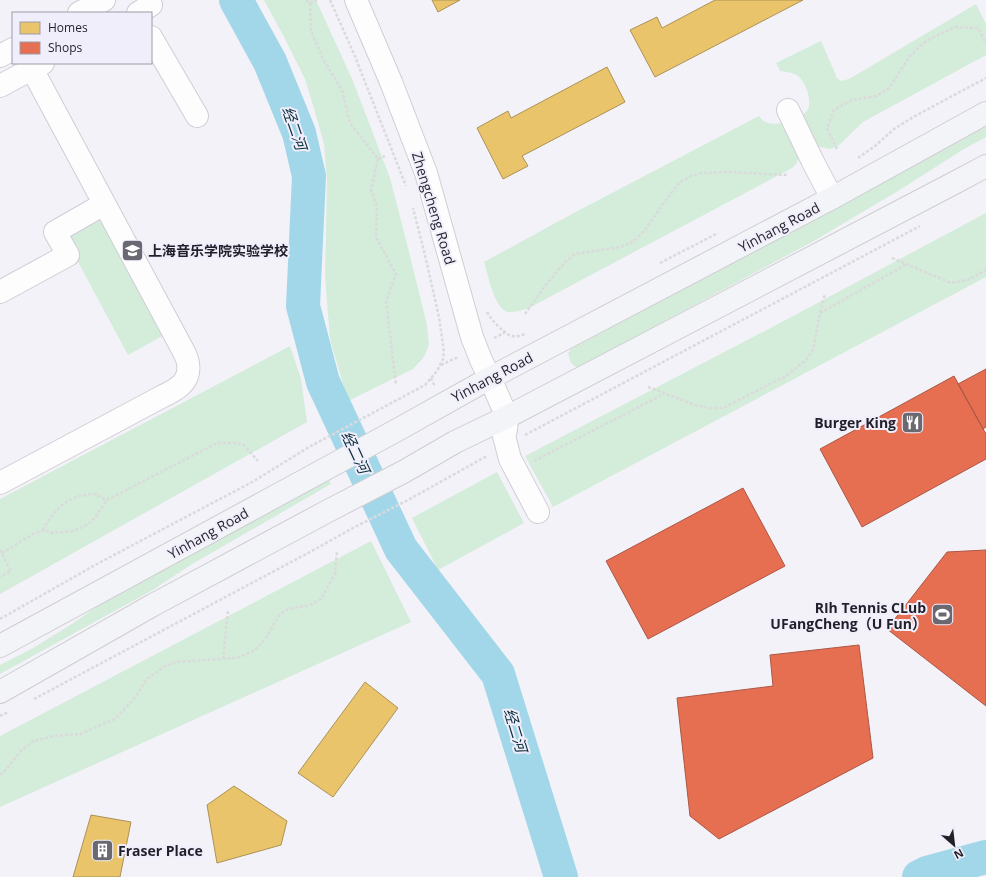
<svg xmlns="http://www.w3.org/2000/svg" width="986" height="877" viewBox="0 0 986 877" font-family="'Open Sans','Noto Sans SC',sans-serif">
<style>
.green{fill:#d4ecda}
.homes{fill:#e9c46a;stroke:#ad9256}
.shops{fill:#e76f51;stroke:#ac5745}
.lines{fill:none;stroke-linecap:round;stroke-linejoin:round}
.river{stroke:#a2d7e9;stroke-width:34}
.minor-casing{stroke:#d0ced5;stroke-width:24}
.major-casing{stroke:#cfcdd2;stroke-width:24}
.path{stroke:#dadadc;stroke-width:2.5;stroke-dasharray:3 2;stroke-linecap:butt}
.minor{stroke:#fdfdfe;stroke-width:22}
.major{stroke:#f3f4f8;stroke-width:22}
.labels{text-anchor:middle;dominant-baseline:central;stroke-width:4;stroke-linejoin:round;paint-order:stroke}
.street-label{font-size:14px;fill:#211f28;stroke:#f1eefc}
.poi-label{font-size:14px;font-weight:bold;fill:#211f28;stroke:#f1eefc;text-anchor:start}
.water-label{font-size:15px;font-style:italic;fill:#082e39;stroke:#f1eefc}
</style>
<rect width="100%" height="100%" fill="#f3f2f8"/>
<!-- green -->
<path class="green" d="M264 0H316L353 81 390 178 408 248 427 325 429 345 424 357 413 369 348 401 330 339 325 276 327 180 324 144 315 112 305 79 283 35Z
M976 4 986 24V55L863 122 838 146 830 149 815 146 799 116C801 115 805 113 807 111 813 102 806 82 798 76 793 72 786 72 780 71L776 63 821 41 837 78 841 81 849 79Z
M759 116C766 126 775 124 785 123L799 155 797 163 792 168 527 309C521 310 514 313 508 312 494 309 488 274 484 262L570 215Z
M986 127V137L964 149 898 191 812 242 577 368 571 363 568 353 571 349Z
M99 212 166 334 128 355 62 232Z
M986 213V277L553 507 525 456 780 323Z
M290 346 301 379 307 422 0 594V499Z
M497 472 524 523 438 570 412 518Z
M328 478 331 484 194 563 151 591 0 674V665L33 648 72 624 128 585Z
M371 541 411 622 0 807V736Z"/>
<!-- homes -->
<path class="homes" d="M432 0H460L438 12Z
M715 0H803L655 77 630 30 657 17 662 28Z
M607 67 625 102 522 156 528 166 503 179 477 128 508 111 511 118Z
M365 682 398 708 333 797 298 773Z
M234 786 287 821 281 845 217 863 207 805Z
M91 815 131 822 120 877H73Z"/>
<!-- shops -->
<path class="shops" d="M986 369V427L983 429 958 384Z
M954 376 986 434V459L862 527 820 449Z
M743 488 785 566 648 639 606 561Z
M986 550V706L887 629 947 552Z
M859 645 873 758 719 839 690 816 677 698 773 686 770 655Z"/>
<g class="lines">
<!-- river -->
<path class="river" d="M236 0 270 62 299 133 309 176 303 306 323 382 401 549 498 674 561 877
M919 877 927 873 986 857"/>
<defs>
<path id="minor" d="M356 0 391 82 426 173 472 337 481 360 490 378 507 417 506 430 504 436 510 459 538 512
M79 13 104 0
M138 13 151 5
M151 37 197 116
M0 56 13 49
M0 86 43 63
M788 110 813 162 832 198
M0 292 68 255 55 232 104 204
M0 483 163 396C176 390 191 382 188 364 188 360 186 356 184 352L32 69"/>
<path id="major" d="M0 646 399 429 490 378 832 198 986 113
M0 692 153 605 326 512 405 471 455 442 507 417 956 182 986 166"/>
</defs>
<!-- minor casing -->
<use href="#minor" class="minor-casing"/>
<!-- major casing -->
<use href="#major" class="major-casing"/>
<!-- path -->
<path class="path" d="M306 0 310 3 311 31 322 57 342 90 350 123 378 159 371 190 377 207 376 237 396 274 386 301 396 385
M330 0 354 54 406 186
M310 3 317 0
M837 149 827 128 834 110 852 100 876 96 889 88 910 56 926 41 955 27 978 28 986 44
M858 158 875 146 894 129 915 116 986 78
M378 159 385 156
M892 258 951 283 968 280 986 270
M660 263 718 233
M487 312C490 317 493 321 497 325 507 334 511 340 525 334
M820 313 907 264
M525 314 545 286 565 262 575 254 621 247 634 241 645 230 668 197 680 182 691 176 702 173 729 172 788 175
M494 338 504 333
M441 365 458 357
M431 378 435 387
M648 387 695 405 710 408H723L786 376 805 361 813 350 820 313 825 294
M525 435 920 226
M534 461 664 394
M43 530C52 513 66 497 86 495 89 494 93 494 96 494 99 496 103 499 107 500
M0 550 11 571 0 577
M2 553 33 534 43 530 53 533 73 531 87 525 95 518 107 500 217 443H235L244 445 258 461
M0 619 97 564 254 481 309 447 425 385 437 371 443 359 444 352 439 317 424 251 413 208
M223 659 228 611
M34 699 310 552 353 528 408 500 487 456
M0 716 8 712
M0 774H2L21 751 33 741 54 736 80 734 115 719 134 699 147 679 165 666 176 662 235 658 245 655 255 650 265 639 280 614 288 609 310 605 321 599 335 574 337 551"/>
<!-- minor -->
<use href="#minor" class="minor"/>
<!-- major -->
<use href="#major" class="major"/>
</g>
<!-- icons -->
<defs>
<symbol id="school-square" viewBox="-11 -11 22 22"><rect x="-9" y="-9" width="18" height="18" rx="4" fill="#6a6971" stroke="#f1eefc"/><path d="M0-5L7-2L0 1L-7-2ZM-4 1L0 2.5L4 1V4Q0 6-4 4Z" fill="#fff"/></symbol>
<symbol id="restaurant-square" viewBox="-11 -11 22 22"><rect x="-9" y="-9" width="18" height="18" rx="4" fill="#6a6971" stroke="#f1eefc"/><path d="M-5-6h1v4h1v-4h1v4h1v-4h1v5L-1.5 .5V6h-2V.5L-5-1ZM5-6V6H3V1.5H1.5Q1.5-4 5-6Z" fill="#fff"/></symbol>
<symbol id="stadium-square" viewBox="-11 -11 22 22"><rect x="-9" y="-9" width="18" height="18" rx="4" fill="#6a6971" stroke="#f1eefc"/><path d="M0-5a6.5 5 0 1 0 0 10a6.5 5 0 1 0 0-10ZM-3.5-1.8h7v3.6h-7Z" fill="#fff"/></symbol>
<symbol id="building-square" viewBox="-11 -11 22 22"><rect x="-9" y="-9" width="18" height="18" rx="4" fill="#6a6971" stroke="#f1eefc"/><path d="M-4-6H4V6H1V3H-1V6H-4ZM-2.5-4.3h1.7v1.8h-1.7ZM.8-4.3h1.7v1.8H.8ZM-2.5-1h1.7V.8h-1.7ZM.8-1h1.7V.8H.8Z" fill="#fff"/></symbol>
</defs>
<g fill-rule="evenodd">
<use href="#school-square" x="120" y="238" width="25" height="25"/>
<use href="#restaurant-square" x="900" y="410" width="25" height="25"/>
<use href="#stadium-square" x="930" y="602" width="25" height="25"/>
<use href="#building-square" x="90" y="838" width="25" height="25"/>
</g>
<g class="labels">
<!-- street labels -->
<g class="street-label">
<text transform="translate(434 208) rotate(73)">Zhengcheng Road</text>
<text transform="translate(779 227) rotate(-28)">Yinhang Road</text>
<text transform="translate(492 377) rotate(-28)">Yinhang Road</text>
<text transform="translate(208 533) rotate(-29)">Yinhang Road</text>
</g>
<!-- poi labels -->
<g class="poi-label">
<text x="148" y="250">上海音乐学院实验学校</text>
<text x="896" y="422" text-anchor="end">Burger King</text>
<text x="926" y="607" text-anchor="end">RIh Tennis CLub<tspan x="926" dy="16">UFangCheng（U Fun）</tspan></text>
<text x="118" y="850">Fraser Place</text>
</g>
<!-- water labels -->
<g class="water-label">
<text transform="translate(295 128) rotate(71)">经二河</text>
<text transform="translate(356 452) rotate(65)">经二河</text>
<text transform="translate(516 730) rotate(73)">经二河</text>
</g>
</g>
<!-- legend -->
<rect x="12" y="12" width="140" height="52" fill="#f1eefc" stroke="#9e9ba7"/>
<rect x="20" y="22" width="20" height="12" fill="#e9c46a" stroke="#9e9ba7"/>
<text x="48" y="32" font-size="12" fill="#211f28">Homes</text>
<rect x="20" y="42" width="20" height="12" fill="#e76f51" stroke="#9e9ba7"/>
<text x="48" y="52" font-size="12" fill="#211f28">Shops</text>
<!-- north arrow -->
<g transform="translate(954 845) rotate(152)" stroke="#f1eefc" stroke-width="3" paint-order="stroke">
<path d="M0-3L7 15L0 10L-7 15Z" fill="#211f28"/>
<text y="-6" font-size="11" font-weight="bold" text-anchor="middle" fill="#211f28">N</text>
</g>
</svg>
